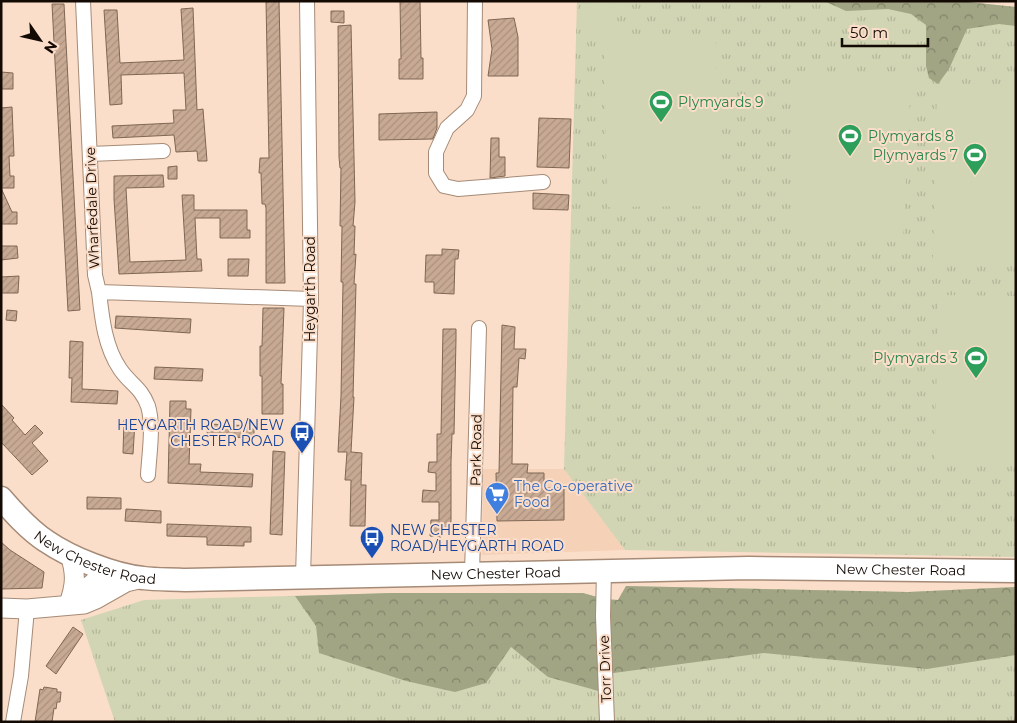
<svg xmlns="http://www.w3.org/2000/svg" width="1017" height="723" viewBox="0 0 1017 723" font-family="Montserrat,sans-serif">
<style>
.built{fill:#f4d1b7}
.grass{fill:url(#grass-tufts)}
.forest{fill:url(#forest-crowns)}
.pitch{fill:#d1d5b4}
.building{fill:url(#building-hatch);stroke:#7f6754}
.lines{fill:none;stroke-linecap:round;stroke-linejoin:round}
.minor-casing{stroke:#a58b77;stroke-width:16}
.secondary-casing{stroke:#a58b77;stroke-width:21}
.trunk-casing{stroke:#a58b77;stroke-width:25}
.minor{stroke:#fff;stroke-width:14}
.secondary{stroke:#fff;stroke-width:19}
.trunk{stroke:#fff;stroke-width:22}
.labels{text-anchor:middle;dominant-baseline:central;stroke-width:4;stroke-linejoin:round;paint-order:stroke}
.leisure-label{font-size:14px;fill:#27864d;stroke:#fbdec9;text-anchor:start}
.street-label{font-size:14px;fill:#140a04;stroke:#fbdec9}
.transit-label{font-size:14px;fill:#164399;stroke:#fbdec9;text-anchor:end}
.shop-label{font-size:14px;fill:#366cbe;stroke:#fbdec9;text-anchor:start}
</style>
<defs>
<pattern id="grass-tufts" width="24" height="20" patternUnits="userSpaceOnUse" patternTransform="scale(1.25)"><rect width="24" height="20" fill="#d1d5b4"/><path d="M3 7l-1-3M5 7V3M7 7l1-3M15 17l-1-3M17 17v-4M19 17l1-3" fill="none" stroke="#b3b699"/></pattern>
<pattern id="forest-crowns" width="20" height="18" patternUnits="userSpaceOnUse" patternTransform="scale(1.25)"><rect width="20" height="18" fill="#a1a584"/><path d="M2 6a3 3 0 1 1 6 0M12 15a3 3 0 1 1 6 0" fill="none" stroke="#82856a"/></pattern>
<pattern id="building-hatch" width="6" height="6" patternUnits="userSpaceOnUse" patternTransform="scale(1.25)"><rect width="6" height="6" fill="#c8aa94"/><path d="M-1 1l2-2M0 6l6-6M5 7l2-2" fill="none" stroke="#ab917e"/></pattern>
</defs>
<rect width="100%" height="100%" fill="#fbdec9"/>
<!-- built -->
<path class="built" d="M483 469H564L625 550 482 555Z"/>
<!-- grass -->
<path class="grass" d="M577 1H958L1016 7V557L625 550 564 469Z
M626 586 908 592 1016 587V722H115L81 620 144 600 391 593H583L604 599 618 600Z"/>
<!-- forest -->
<path class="forest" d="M824 1H958L1016 7V26L999 24 967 29 949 69 938 84 929 78 926 66V25L911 14 888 9 846 11Z
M626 586 908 592 1016 587V655L927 669 764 653 606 674V693L548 677 511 647 486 683 455 692 406 681 319 653 316 626 295 596 391 593H583L604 599 618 600Z"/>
<!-- pitch -->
<path class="pitch" d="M588 1H613L611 38 586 37Z
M715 40 717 206 607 207 604 41Z
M797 71 911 76 903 242 791 239Z
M937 89 1016 91V261L933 260Z
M938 295 1016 296V463L935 461Z"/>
<!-- building -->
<path class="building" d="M266 1H279L285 283H266V208L265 204H262L261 173H259L260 158H269Z
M400 1H420L421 58H423V79H399V59H401Z
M52 4H64L80 310 68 311Z
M193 8 197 110 203 109 207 161H198L197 151 176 152 174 135 113 138 112 126 174 123 173 110H186L184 73 121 75 122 104 110 105 104 10H117L120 63 184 60 181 9Z
M331 11H344V23L331 22Z
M514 18 518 37V76H488L492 49 488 20Z
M351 25 355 202 353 226H355L354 255 356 254 354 284H356L353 397H354L351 452 362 453 361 485H366L365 526H350L351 480H345L347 452H338L341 396 343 282H341L342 226H340L341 168H340L339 157 338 26Z
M1 72 13 73V89H1Z
M12 107 14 156H9L10 176H14V188H1L12 212H17V224H1V108Z
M437 112V128L433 139 379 140V114Z
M539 118 571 119 569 168 537 167Z
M491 138H499V157H505V176L490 178Z
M177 166V179H168V167Z
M163 175 164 187 126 188 130 262 186 260 182 195H194V210H247V230H250V238H220V218H195L197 259H201L202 271 119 274 114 199V176Z
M533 193 569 195 568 210 533 209Z
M1 246H17L18 258 1 260Z
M442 249 459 250 458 259H455L454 294 434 293V282H425L426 255H442Z
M228 259H249L248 276H228Z
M19 276 18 293H1V277Z
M263 308H284L281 384H283V414H262V376H260V346H262Z
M7 310 17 311 16 321 6 320Z
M116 316 191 319 190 333 115 328Z
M502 325 515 327 514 349H526L525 359 519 358 517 387H513L512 464H528L527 473H544V488H564V520L497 521 496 473H499Z
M443 329H456V339L454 434H452L451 462V520L450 531H442L441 537 430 536 431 520H439V502H422L423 490 436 491V473L428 472 429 462H437V434H441Z
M70 341 83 342 82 389 118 391 117 404 71 402 72 378H69Z
M155 367 203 369 202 381 154 379Z
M170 401H186V409H191L189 464H201L200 472 253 474 252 487 168 483Z
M1 404 14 418 12 420 25 435 35 425 43 433 32 443 48 461 32 475 1 442Z
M124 420 135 421 133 454 123 453Z
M208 424 254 426V438L207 436Z
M273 451 285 452 282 535 270 534Z
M87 497 121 498V509H87Z
M126 509 161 511V523L125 521Z
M167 524 251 527V542H244V546L207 545V537L167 536Z
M1 542 10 550 44 572 42 588 1 589Z
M73 627 83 634 56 674 46 666Z
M44 687 57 689V692H61L60 702H57L56 709 54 708 52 722H35L40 689 43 690Z"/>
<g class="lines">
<defs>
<path id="minor" d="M83 1 95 275 99 292 311 299
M475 1 474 96 467 110 447 128 436 152V173L444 186 458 189 543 182
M90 154 163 151
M99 292C102 319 105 347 120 369 130 384 141 387 148 406 154 426 149 455 148 475
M604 571 603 616 607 722
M472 573 479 328
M303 577 311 299 307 1
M13 722 21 676 27 609"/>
<path id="secondary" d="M69 604 100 577 110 570
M69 604C76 584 76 574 70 554
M1 608 27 609 84 604 96 599 126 582 143 578"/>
<g id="trunk">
<path id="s1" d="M1 498C14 513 29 530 46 541 71 558 113 575 143 578 157 580 172 579 186 580L749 568 1016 571"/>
</g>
</defs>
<!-- minor casing -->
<use href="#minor" class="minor-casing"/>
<!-- secondary casing -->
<use href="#secondary" class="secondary-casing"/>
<!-- trunk casing -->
<use href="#trunk" class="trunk-casing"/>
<!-- minor -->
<use href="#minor" class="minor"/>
<!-- secondary -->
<use href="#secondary" class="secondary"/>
<!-- trunk -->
<use href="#trunk" class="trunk"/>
</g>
<!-- icons -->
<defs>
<symbol id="stadium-pin" viewBox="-11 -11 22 30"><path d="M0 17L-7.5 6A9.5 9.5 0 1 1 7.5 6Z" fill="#2e9e5b" stroke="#fbdec9"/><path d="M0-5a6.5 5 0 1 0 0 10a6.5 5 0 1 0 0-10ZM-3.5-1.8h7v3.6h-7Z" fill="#fff"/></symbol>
<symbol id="bus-pin" viewBox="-11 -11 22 30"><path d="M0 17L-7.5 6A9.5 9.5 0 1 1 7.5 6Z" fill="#1a4fb4" stroke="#fbdec9"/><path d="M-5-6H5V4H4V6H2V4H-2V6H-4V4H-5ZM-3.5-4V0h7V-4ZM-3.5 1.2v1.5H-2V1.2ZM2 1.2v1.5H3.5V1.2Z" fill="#fff"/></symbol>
<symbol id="supermarket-pin" viewBox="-11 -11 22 30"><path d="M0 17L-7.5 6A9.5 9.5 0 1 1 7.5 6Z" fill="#3f7fe0" stroke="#fbdec9"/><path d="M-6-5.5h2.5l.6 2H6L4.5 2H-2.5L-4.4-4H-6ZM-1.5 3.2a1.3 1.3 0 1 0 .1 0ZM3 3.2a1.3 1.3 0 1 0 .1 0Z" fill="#fff"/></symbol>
</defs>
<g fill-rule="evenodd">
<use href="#stadium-pin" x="647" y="88" width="28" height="38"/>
<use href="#stadium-pin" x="836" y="122" width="28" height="38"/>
<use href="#stadium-pin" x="961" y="141" width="28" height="38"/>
<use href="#stadium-pin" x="962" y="344" width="28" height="38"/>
<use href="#bus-pin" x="288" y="419" width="28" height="38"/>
<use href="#supermarket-pin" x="483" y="480" width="28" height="38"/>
<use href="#bus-pin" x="358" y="524" width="28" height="38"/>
</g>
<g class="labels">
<!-- leisure labels -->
<g class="leisure-label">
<text x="678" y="102">Plymyards 9</text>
<text x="868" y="136">Plymyards 8</text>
<text x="958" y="155" text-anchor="end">Plymyards 7</text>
<text x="958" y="358" text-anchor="end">Plymyards 3</text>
</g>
<!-- street labels -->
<g class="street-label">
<text transform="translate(92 208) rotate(-92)">Wharfedale Drive</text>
<text transform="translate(310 289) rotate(-90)">Heygarth Road</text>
<text transform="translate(476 450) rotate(-89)">Park Road</text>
<text stroke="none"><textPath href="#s1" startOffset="115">New Chester Road</textPath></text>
<text stroke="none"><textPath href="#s1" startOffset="925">New Chester Road</textPath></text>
<text stroke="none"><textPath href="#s1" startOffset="520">New Chester Road</textPath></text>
<text transform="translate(605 669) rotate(-92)">Torr Drive</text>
</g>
<!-- transit labels -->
<g class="transit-label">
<text x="284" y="425">HEYGARTH ROAD/NEW<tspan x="284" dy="16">CHESTER ROAD</tspan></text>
<text x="390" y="530" text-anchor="start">NEW CHESTER<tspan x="390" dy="16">ROAD/HEYGARTH ROAD</tspan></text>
</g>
<!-- shop labels -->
<g class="shop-label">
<text x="514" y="486">The Co-operative<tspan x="514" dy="16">Food</tspan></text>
</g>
</g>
<!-- border -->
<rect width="1017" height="723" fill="none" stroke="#140a04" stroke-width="5"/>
<!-- north arrow -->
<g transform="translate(40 40) rotate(124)" stroke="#fbdec9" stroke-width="4" paint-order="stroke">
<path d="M0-4L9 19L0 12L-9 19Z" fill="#140a04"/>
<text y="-8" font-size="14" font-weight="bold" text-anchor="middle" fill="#140a04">N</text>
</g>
<!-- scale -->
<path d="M842 38v8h86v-8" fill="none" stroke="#140a04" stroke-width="2.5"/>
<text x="850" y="38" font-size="15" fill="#140a04" stroke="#fbdec9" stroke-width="4" paint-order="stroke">50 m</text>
</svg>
